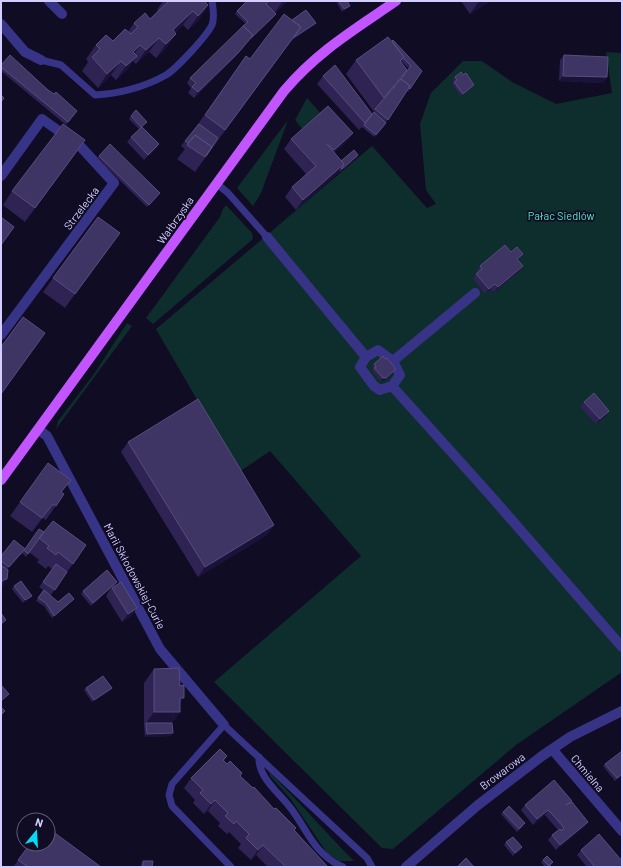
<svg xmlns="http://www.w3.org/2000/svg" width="623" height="868" viewBox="0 0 623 868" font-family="Barlow,sans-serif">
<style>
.green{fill:#0e2e2d}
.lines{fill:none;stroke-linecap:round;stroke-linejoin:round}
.lane{stroke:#373386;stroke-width:7}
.street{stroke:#373386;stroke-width:10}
.primary{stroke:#c255ff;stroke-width:10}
.wall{fill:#2e2353;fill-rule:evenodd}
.shaded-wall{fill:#1a1238}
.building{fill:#3f3565;stroke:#574d7e}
.labels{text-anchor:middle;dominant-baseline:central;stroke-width:3.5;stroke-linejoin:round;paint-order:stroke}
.street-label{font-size:11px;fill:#d4ceff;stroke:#100c23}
.park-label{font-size:11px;fill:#51e8c4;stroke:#100c23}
</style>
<rect width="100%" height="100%" fill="#100c23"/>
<!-- green -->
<path class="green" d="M606 52 622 53V672L516 745 393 849 382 848 214 682 361 556 270 451 239 472 156 329 372 146 427 208 436 204 426 190 420 124 431 93 463 61H482L512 82 556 104 612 93Z
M307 98 322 115 304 131 295 120Z
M288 120 261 193 253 206 237 188Z
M226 205 252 233 253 239 153 324 146 318 220 217 223 209Z
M127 323 132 326 56 429 58 421 94 374Z
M269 772C298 800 325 832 354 861H339L327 853 290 798 270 776Z"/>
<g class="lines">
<!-- lane -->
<path class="lane" d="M41 60 61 65 95 95C118 94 145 87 166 75 176 69 206 37 212 25 215 18 213 8 212 1
M216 183 228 193 267 237
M259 757C258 777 277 791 289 806 307 828 312 853 343 867
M231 867 172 806 169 795 172 784 224 725 367 858 372 867"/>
<!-- street -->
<path class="street" d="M49 1 62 14
M1 24 25 52 41 60
M1 176 42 119 81 147 114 183 1 335
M267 237 366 357
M378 350 393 361 400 375 392 386 380 390 374 386 360 367 366 357Z
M393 361 475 293
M392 386 490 495 622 647
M39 430 47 436 160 649 224 725
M552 749 622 831
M406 867 478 805 542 756 570 737 622 711"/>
<!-- primary -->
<path class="primary" d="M1 480 284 91C318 51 354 30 396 1"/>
</g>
<!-- wall -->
<path class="wall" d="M163 1H208L206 3 208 5 199 20 188 30 183 25 175 33 176 34 166 48 156 58 149 52 136 64 133 61 127 70 116 80 111 75 98 88 82 71 88 62 86 59 96 45 113 41 128 32 134 23 150 19 158 11 157 10Z
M247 1H288L275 13 276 14 274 17 249 41 235 57 194 98 188 93 191 88 187 83 190 78 246 24 235 14 237 11Z
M338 1H347L348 8 342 12 337 3Z
M461 1H490L470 14Z
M292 20 316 23 314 25 291 41 195 172 177 159 185 149 181 146 198 124 246 56 250 59Z
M392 41 422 71 408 92 407 91 384 125 374 137 362 127 359 130 317 84 323 76 368 119 374 112 346 74 356 60ZM401 61 409 69 403 76 407 70 401 62Z
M564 55 607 77 603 83 559 81 560 60Z
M1 65 48 90 77 111 66 125 1 71Z
M455 77 473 87 461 96 452 84 454 81 453 80Z
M131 116 145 124 142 127 159 144 155 150 144 160 127 142 131 137 139 129 129 119Z
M353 133 345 143 334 153 341 161 358 155 357 158 340 172 339 171 337 174 296 210 285 197 292 187 306 174 284 149 291 139Z
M85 140 25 222 3 205 12 191Z
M99 156 158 195 147 207 97 158Z
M110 247 65 308 43 292 53 278Z
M511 252 518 260 519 271 494 292 491 289 485 294 473 279 478 273 477 271 480 266Z
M385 359 393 373 384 381H381L372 371 374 369 372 367 374 364Z
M584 402 605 417 596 424 580 407Z
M128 442 274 525 267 535 198 577 121 452Z
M62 493 64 494 46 520 43 518 32 532 10 516 20 502Z
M44 532 86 545 51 595 47 593 58 602 74 599 72 601 52 618 44 606 36 601 43 590 39 587 52 569 48 566 46 569 37 562 39 560 29 552 26 557 22 553 7 569V579L1 588V556L25 549Z
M117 582 112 588 137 608 131 616 122 622 106 596 111 588 91 606 81 594 83 591Z
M14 586 32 596 30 598 23 603 12 589Z
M154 669 180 704V712L172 723 171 736 145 737 144 726V683Z
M86 688H112L110 691 92 702 84 690Z
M227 756 224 761 240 776 274 809 296 828 294 830 328 867H268L256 855 251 860 238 848 241 844 229 832 227 834 218 826 220 823 208 811 204 814 193 803 195 800 184 788 191 778Z
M605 764 622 775 615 781 603 766Z
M570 803 588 822 584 827 556 850 548 840 552 835 558 830 550 821 545 815 533 825 521 810 525 805Z
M503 812 523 826 517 832 501 814Z
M506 842 522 847 520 850 513 856 504 845Z
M30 844 101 867H13Z
M581 850 622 867H587L577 855Z
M543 860 551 865 549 867H545L541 862Z
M143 861 152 867H141V864Z"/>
<!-- shaded-wall -->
<path class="shaded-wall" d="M283 1H288L273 15Z
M479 1H490L470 14Z
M208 5 199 20 188 30 198 16Z
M350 6 348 8 342 12 344 9Z
M193 11 183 25 165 43 173 30Z
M276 14 274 17 249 41 235 57 194 98 198 92 253 35Z
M316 23 314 25 291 41 195 172 225 130 301 27Z
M176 34 166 48 156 58 166 44Z
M159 38 149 52 136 64 146 50Z
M140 45 131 59 133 52Z
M137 56 127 70 116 80 126 66Z
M121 61 111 75 98 88 107 74Z
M407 70 397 84 376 110 384 98Z
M563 76 607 77 603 83 559 81Z
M474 85 473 87 461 96 463 94Z
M353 133 345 143 326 160 334 150Z
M85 140 75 154 25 222 35 208Z
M159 144 155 150 144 160 148 155Z
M358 155 357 158 340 172 342 169Z
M344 164 337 174 296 210 303 200Z
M120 233 110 247 65 308 75 294Z
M523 266 519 271 494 292 498 287Z
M495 284 491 289 485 294 489 289Z
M395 370 393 373 384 381H381L383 378Z
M609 411 605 417 596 424 600 419Z
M53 504 43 518 32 532 42 518Z
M274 525 267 535 198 577 205 567Z
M7 579 1 588V583L3 580Z
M117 582 115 585 91 606 93 603Z
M32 596 30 598 23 603 25 600Z
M137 608 131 616 122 622 128 614Z
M112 688 110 691 92 702 94 700Z
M180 698H184L175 712H180L170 726 146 723 144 726 154 712Z
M173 733 171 736 145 737 147 734Z
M215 800 208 811 204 814 211 804Z
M548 810 545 815 533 825 537 819Z
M588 822 584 827 556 850 560 845Z
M263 845 256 855 251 860 258 850Z
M522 847 520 850 513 856 515 853Z"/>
<!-- building -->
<path class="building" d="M169 1H206L205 2 208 5 198 16 193 11 173 30 176 34 166 44 159 38 146 50 140 45 133 52 137 56 126 66 121 61 107 74 92 57 100 49 96 45 106 35 113 41 125 29 131 34 138 27 134 23 145 13 150 19Z
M247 1H268L266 4 276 14 251 38 253 35 243 26 248 22 237 11Z
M339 1H347L350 6 344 9Z
M306 10 316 23 293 38 301 27 292 20Z
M284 14 301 27 225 130 205 115 246 56 250 59Z
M243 26 253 35 239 52 198 92 192 87 196 83 190 78Z
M388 37 404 57 400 61 407 70 384 98 356 60Z
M393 40 422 71 410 89 409 88 410 86 401 79 411 66 403 58 404 57 392 41Z
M10 55 48 90 54 94 56 92 77 111 68 122 1 67V65Z
M564 55 608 57 607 77 563 76Z
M335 65 372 114 365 123 323 76Z
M461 72 463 75 466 73 474 85 463 94 454 82 457 80 455 77Z
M401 79 410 86 388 120 375 109Z
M1 95 4 98 1 102Z
M328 106 353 133 334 150 327 144 344 164 303 200 292 187 316 166 291 139Z
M136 110 147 122 141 127 131 116Z
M374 112 386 123 376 135 364 125Z
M63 124 85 140 35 208 12 191Z
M199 124 218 138 206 156 212 147 195 135 188 143 185 141Z
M142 127 159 144 148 155 131 137Z
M195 135 212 147 205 157 187 145Z
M110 144 160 193 149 205 99 156Z
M354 150 358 155 342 169H341L344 164 341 161Z
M1 217 14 227 1 245Z
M98 217 120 233 75 294 53 278Z
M505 245 511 252 517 247 523 254 517 259 523 266 498 287 495 284 489 289 476 274 482 269 480 266Z
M23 317 45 333 1 394V347Z
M383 356 385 359 387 358 395 368V370L386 378H383L374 368 376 367 374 364Z
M594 393 609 411 600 419 584 402Z
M198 399 274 525 205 567 128 442Z
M48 463 71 480 61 492 64 494 56 506 53 504 42 518 20 502Z
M53 521 86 545 73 564 58 552 56 555 47 548 49 546 39 538Z
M39 529 44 532 28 554 24 550 9 567 1 561V556L14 540 25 549Z
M56 564 67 572 55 590 43 582Z
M1 565 8 570 7 579 3 580 1 583Z
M107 570 117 582 93 603 83 591Z
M21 581 32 596 25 600 14 586Z
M121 582 137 608 128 614 112 588Z
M44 590 58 602 69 593 74 599 54 616 46 603 38 598Z
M1 613 6 620 1 624Z
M179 668 180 686 184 685V698H180V712H154V669Z
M103 676 112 688 94 700 86 688Z
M1 685 9 694 1 701Z
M1 707 5 711 1 715Z
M146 723H172L173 733 147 734Z
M220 749 227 756 223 760 227 764 230 761 242 773 240 776 253 788 254 787 274 809 276 808 296 828 294 830 328 867H286L263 845 258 850 246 838 249 834 236 821 234 824 225 816 228 813 215 800 211 804 200 793 203 790 191 778Z
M622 751V774L617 778 605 764Z
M554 780 572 801 566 805 572 802 588 822 560 845 552 835 560 829 561 831 564 828 554 816 548 810 537 819 525 805Z
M509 806 525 823 519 829 503 812Z
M48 828 101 867H28L18 860 30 844H48Z
M599 834 622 861V867H595L581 850Z
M513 837 522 847 515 853 506 842Z
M547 856 553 862 549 866 543 860Z
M466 858 474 867H457Z
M143 861H153L152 867H143Z"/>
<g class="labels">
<!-- street labels -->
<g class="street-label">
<text transform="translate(81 208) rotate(-53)">Strzelecka</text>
<text transform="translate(175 220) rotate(-55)">Wałbrzyska</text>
<text transform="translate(135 576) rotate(62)">Marii Skłodowskiej-Curie</text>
<text transform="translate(502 771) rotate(-37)">Browarowa</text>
<text transform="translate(588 773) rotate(50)">Chmielna</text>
</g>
<!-- park labels -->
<g class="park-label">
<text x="561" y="215">Pałac Siedlów</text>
</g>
</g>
<!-- border -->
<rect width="623" height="868" fill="none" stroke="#d4ceff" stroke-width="4"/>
<!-- north arrow -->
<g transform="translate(36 832) rotate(18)"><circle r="19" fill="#100c23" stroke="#5e5a7b"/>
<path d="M0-3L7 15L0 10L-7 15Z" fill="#00ddf9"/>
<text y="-6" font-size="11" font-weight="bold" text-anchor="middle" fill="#d4ceff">N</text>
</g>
</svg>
